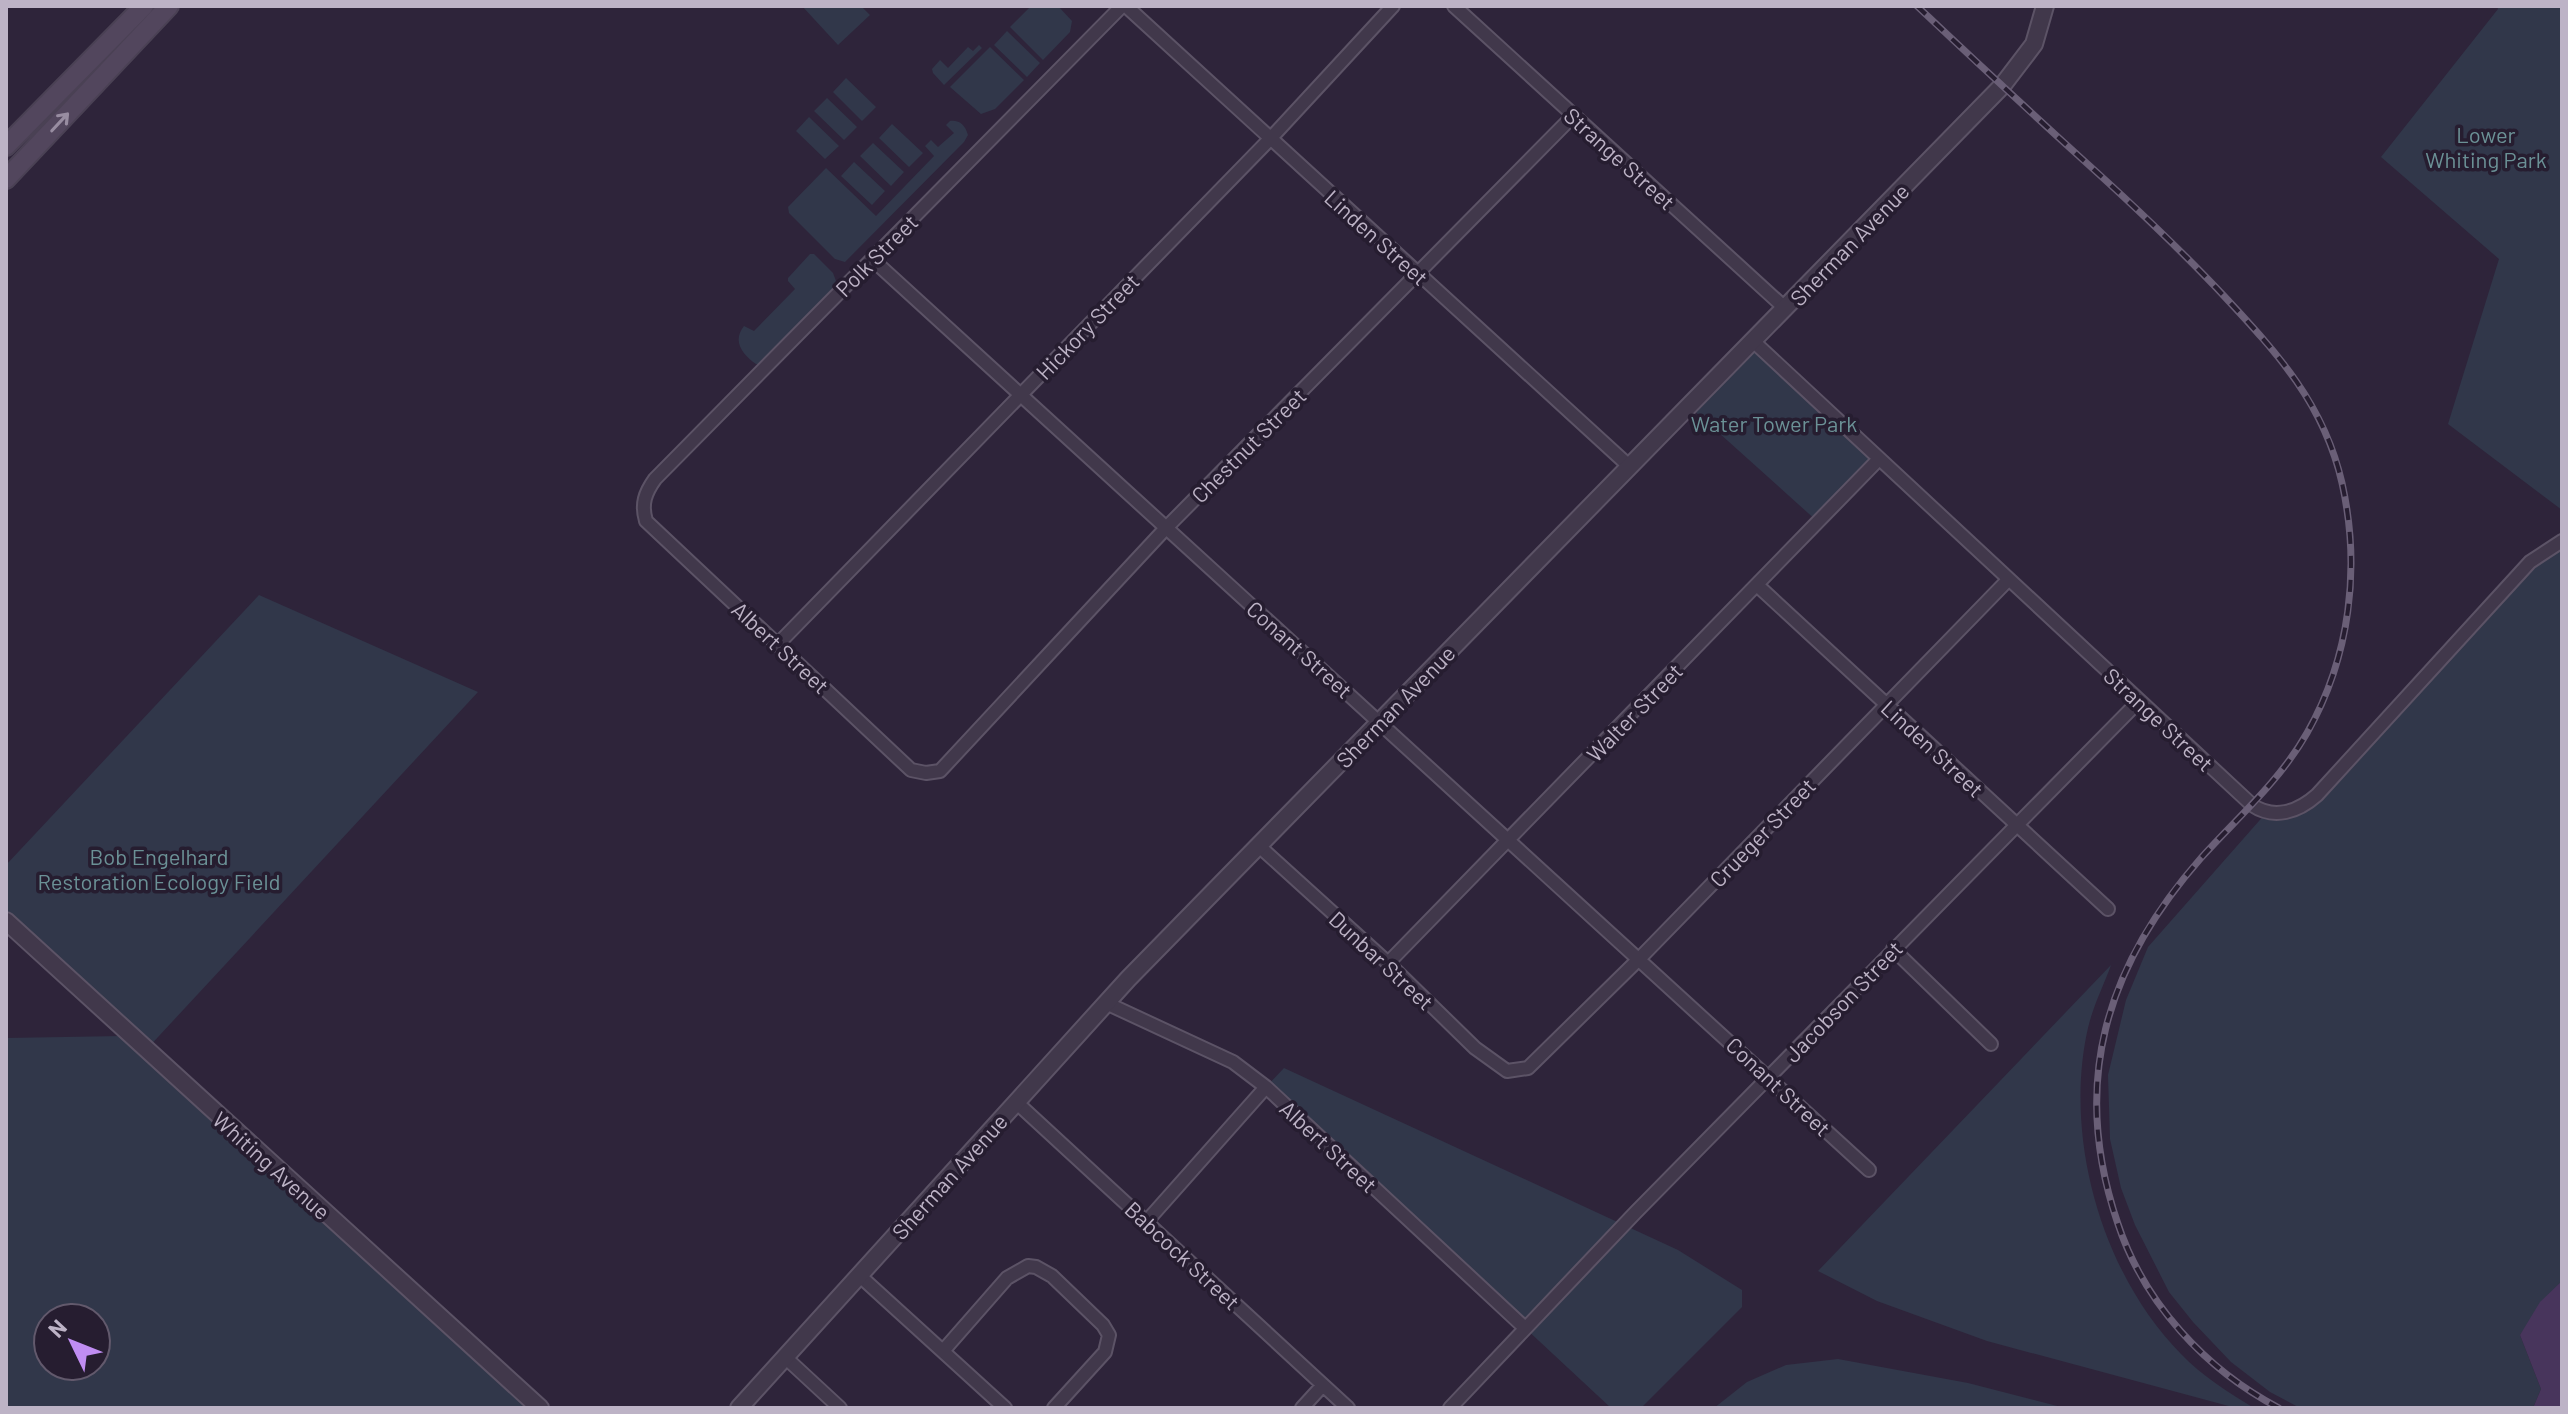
<svg xmlns="http://www.w3.org/2000/svg" width="2568" height="1414" viewBox="0 0 2568 1414" font-family="Barlow,sans-serif">
<style>
.green{fill:#31374a;fill-rule:evenodd}
.water{fill:#48355c}
.lines{fill:none;stroke-linecap:round;stroke-linejoin:round}
.minor-casing{stroke:#5c5366;stroke-width:16}
.tertiary-casing{stroke:#5c5366;stroke-width:20}
.secondary-casing{stroke:#4a4154;stroke-width:22}
.minor{stroke:#41384b;stroke-width:12}
.tertiary{stroke:#41384b;stroke-width:16}
.secondary{stroke:#52465d;stroke-width:18}
.rail-casing{stroke:#6a5f77;stroke-width:7}
.rail{stroke:#261d30;stroke-width:4;stroke-dasharray:12;stroke-linecap:butt}
.oneway{stroke:#988da1}
.labels{text-anchor:middle;dominant-baseline:central;stroke-width:7;stroke-linejoin:round;paint-order:stroke}
.park-label{font-size:22px;fill:#6b9196;stroke:#261d30}
.street-label{font-size:22px;fill:#bdb3c6;stroke:#261d30}
</style>
<rect width="100%" height="100%" fill="#2e243a"/>
<!-- green -->
<path class="green" d="M802 6H861L870 15 838 45Z
M1031 6H1058L1072 21 1070 32 1043 60 1010 27Z
M2497 6H2562V510L2448 424 2499 259 2381 157 2498 9Z
M1007 31 1040 63 1027 77 994 45Z
M979 45 982 48 944 85 933 73 932 69 940 60 948 68 968 47 973 51Z
M990 47 1024 80 995 109 981 114 950 87Z
M846 78 876 107 862 121 833 92Z
M827 98 857 127 844 140 814 111Z
M809 117 839 146 825 159 796 131Z
M950 121C960 120 965 125 968 135L964 142 845 262 835 259 789 213 788 207 826 168 876 216 934 156 925 146 931 140 938 147 954 133 946 125Z
M892 124 923 153 909 167 879 138Z
M873 143 904 172 891 186 860 156Z
M854 162 885 191 872 205 841 176Z
M810 254H814L833 273 836 281 833 289 762 364H756C742 354 732 341 744 326L754 331 795 289 788 281V278Z
M1754 342 1878 460 1818 522 1689 406Z
M2562 541V1281L2520 1335 2541 1389 2533 1408H2300L2270 1392 2231 1362 2193 1322 2169 1292 2135 1225 2121 1188 2110 1139 2108 1075 2126 1000 2148 947 2266 813 2298 808 2530 562Z
M259 595 478 692 146 1050 6 921V865Z
M2111 965C2104 985 2093 1006 2088 1028 2063 1137 2102 1274 2181 1354 2202 1376 2228 1392 2254 1408H2236L1987 1341 1877 1301 1818 1271Z
M122 1036 529 1408H6V1038ZM48 1318H96V1366H48Z
M1284 1068 1678 1250 1742 1290V1307L1641 1408H1611L1266 1087Z
M1838 1359 1968 1383 2065 1408H1714L1747 1382 1786 1365Z"/>
<!-- water -->
<path class="water" d="M2562 1281V1408H2533L2541 1389 2520 1335 2540 1302Z"/>
<g class="lines">
<defs>
<path id="minor" d="M1122 6 655 479C645 493 641 504 646 521L911 770 926 773 940 771 1166 528 1573 116
M1126 6 1629 466
M1454 6 1786 309
M872 259 1869 1170
M1754 342 2252 805C2274 820 2298 812 2317 795L2530 562 2562 541
M1757 585 2108 909
M778 644 1270 139 1393 6
M1259 846 1388 963 1475 1048 1507 1071 1528 1068 1640 958 2008 580
M1893 949 1991 1044
M1388 963 1878 460
M1106 1003 1233 1062 1266 1087 1525 1328
M1016 1102 1348 1408
M1147 1221 1266 1087
M860 1276 1005 1408
M943 1351 1007 1278 1028 1266 1036 1267 1052 1276 1103 1325 1109 1335 1105 1352 1054 1408
M786 1358 840 1408
M1302 1408 1323 1385
M1450 1408 1635 1213 2139 701"/>
<path id="tertiary" d="M6 921 540 1408
M739 1408 1128 979 2002 86 2034 44 2045 6"/>
<path id="secondary" d="M6 146 144 6
M6 179 169 6"/>
</defs>
<!-- minor casing -->
<use href="#minor" class="minor-casing"/>
<!-- tertiary casing -->
<use href="#tertiary" class="tertiary-casing"/>
<!-- secondary casing -->
<use href="#secondary" class="secondary-casing"/>
<!-- minor -->
<use href="#minor" class="minor"/>
<!-- tertiary -->
<use href="#tertiary" class="tertiary"/>
<!-- secondary -->
<use href="#secondary" class="secondary"/>
<defs>
<path id="rail" d="M1917 6C1971 57 2026 108 2081 158 2131 203 2179 248 2224 296 2278 354 2324 404 2342 483 2361 568 2350 657 2307 733 2279 782 2238 817 2201 858 2105 967 2070 1084 2118 1224 2144 1303 2206 1370 2279 1408"/>
</defs>
<!-- rail casing -->
<use href="#rail" class="rail-casing"/>
<!-- rail -->
<use href="#rail" class="rail"/>
</g>
<!-- one-way arrows -->
<defs><path id="oneway-shaft" d="M-6 0H5M1.5-3L5.5 0L1.5 3" fill="none" stroke-width="1.6" stroke-linecap="round" stroke-linejoin="round" transform="scale(2)"/></defs>
<use class="oneway" href="#oneway-shaft" transform="translate(60 122) rotate(-47)"/>
<g class="labels">
<!-- park labels -->
<g class="park-label">
<text x="2486" y="134">Lower<tspan x="2486" dy="25">Whiting Park</tspan></text>
<text x="1774" y="423">Water Tower Park</text>
<text x="159" y="856">Bob Engelhard<tspan x="159" dy="25">Restoration Ecology Field</tspan></text>
</g>
<!-- street labels -->
<g class="street-label">
<text transform="translate(1620 158) rotate(42)">Strange Street</text>
<text transform="translate(1377 237) rotate(42)">Linden Street</text>
<text transform="translate(1849 244) rotate(-46)">Sherman Avenue</text>
<text transform="translate(876 255) rotate(-45)">Polk Street</text>
<text transform="translate(1087 326) rotate(-46)">Hickory Street</text>
<text transform="translate(1248 445) rotate(-45)">Chestnut Street</text>
<text transform="translate(781 647) rotate(43)">Albert Street</text>
<text transform="translate(1300 649) rotate(42)">Conant Street</text>
<text transform="translate(1395 706) rotate(-46)">Sherman Avenue</text>
<text transform="translate(1634 712) rotate(-46)">Walter Street</text>
<text transform="translate(2159 719) rotate(43)">Strange Street</text>
<text transform="translate(1933 748) rotate(43)">Linden Street</text>
<text transform="translate(1762 832) rotate(-46)">Crueger Street</text>
<text transform="translate(1382 960) rotate(43)">Dunbar Street</text>
<text transform="translate(1843 1001) rotate(-46)">Jacobson Street</text>
<text transform="translate(1779 1086) rotate(43)">Conant Street</text>
<text transform="translate(1329 1146) rotate(43)">Albert Street</text>
<text transform="translate(272 1165) rotate(42)">Whiting Avenue</text>
<text transform="translate(949 1176) rotate(-48)">Sherman Avenue</text>
<text transform="translate(1183 1255) rotate(43)">Babcock Street</text>
</g>
</g>
<!-- border -->
<rect width="2568" height="1414" fill="none" stroke="#bdb3c6" stroke-width="16"/>
<!-- north arrow -->
<g transform="translate(72 1342) rotate(313)"><circle r="38" fill="#261d30" stroke="#62596c" stroke-width="2"/>
<path d="M0-6L14 30L0 20L-14 30Z" fill="#c08df2"/>
<text y="-12" font-size="22" font-weight="bold" text-anchor="middle" fill="#bdb3c6">N</text>
</g>
</svg>
